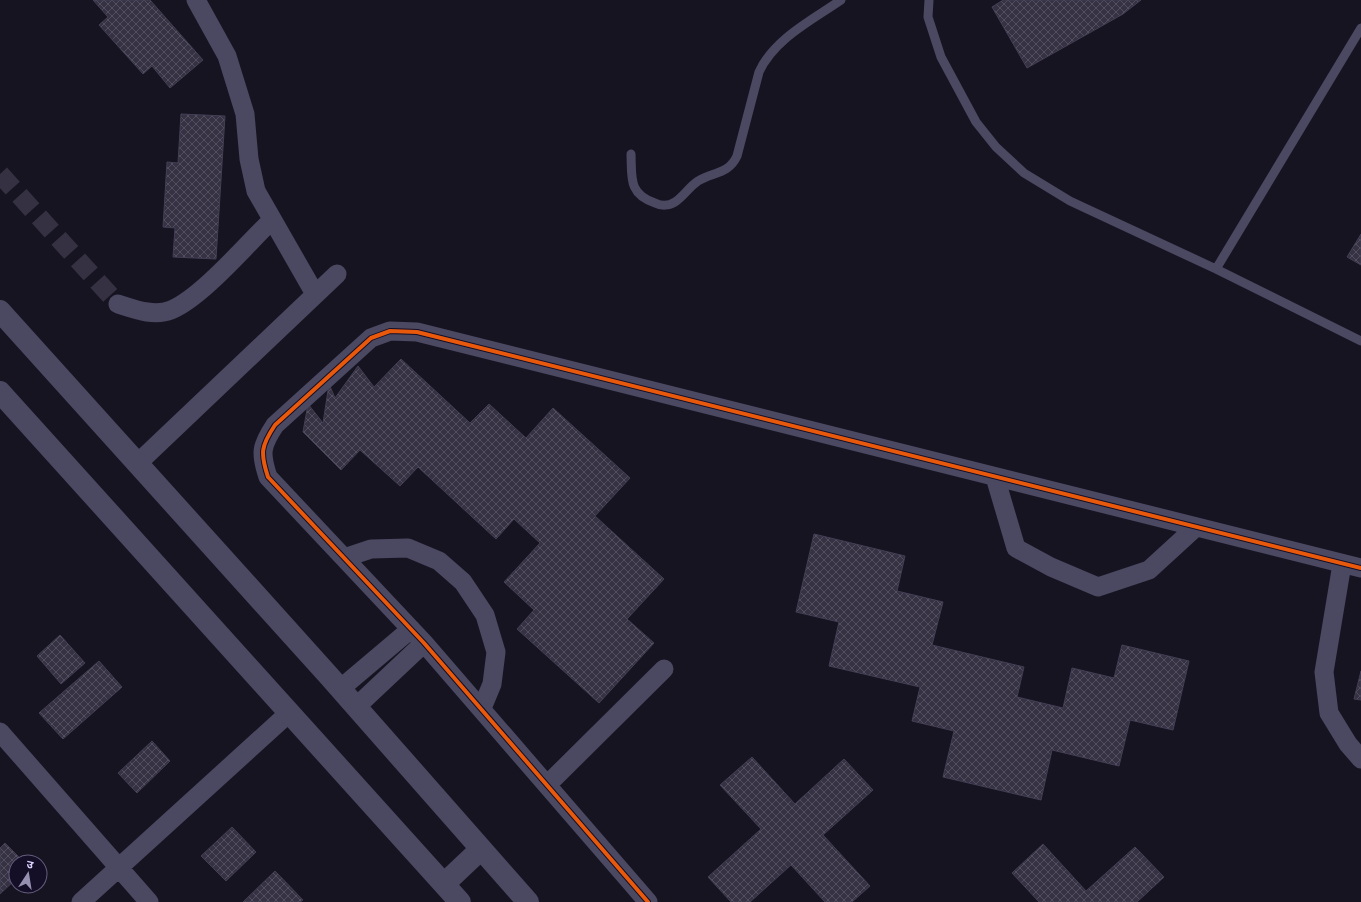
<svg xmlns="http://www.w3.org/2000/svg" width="1361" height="902" viewBox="0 0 1361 902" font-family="'Nunito Sans','Noto Sans Devanagari',sans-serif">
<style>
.building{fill:url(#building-cross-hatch);stroke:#433e55}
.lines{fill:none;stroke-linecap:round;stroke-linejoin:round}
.minor-tunnel{stroke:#353142;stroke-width:19;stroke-dasharray:19 10;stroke-linecap:butt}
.service{stroke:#4b4862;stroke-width:9}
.minor{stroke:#4b4862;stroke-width:19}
.tertiary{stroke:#4b4862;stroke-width:22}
.cycleway-casing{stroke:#140e27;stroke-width:6}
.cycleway{stroke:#e8590c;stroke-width:4}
</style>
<defs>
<pattern id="building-cross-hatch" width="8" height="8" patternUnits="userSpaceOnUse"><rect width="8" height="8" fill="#363243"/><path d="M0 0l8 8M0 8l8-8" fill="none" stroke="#524f5f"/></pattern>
</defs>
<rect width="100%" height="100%" fill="#171421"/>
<!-- building -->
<path class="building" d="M93 0H150L203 60 170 88 152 66 143 74 99 25 108 17Z
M1003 0H1141L1123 14 1027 68 992 7Z
M181 114 225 116 216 259 173 257 175 228 163 227 167 162 178 163Z
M1361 234V265L1347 257Z
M401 359 470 423 489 404 526 438 553 408 630 478 595 516 664 579 627 619 654 643 599 703 517 629 534 610 504 582 540 543 514 519 496 539 418 467 400 486 360 450 341 470 303 432 308 404 323 423 329 384 335 398 358 366 374 387Z
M814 534 905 556 897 591 943 602 932 645 1024 667 1017 697 1063 708 1072 668 1114 678 1122 645 1189 661 1173 730 1130 720 1119 766 1052 750 1041 800 943 777 954 731 912 721 920 687 829 666 839 622 796 612Z
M60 635 85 663 61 684 37 656Z
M99 661 122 687 63 739 39 713Z
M1361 671V700L1354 699Z
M152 741 170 761 137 793 118 773Z
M752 757 795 804 844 759 873 790 823 835 870 886 852 902H825L791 865 750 902H731L708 877 761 829 720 785Z
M232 827 256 852 226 881 201 856Z
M5 843 24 862H16V879L0 894V848Z
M1043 844 1086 891 1135 847 1164 877 1137 902H1039L1012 873Z
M275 871 303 900 300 902H243Z"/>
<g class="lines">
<!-- minor-tunnel -->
<path class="minor-tunnel" d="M0 174 118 304"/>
<!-- service -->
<path class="service" d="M929 0 928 17 941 57 976 122 996 147 1024 173 1070 201 1216 269 1361 341
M631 154C632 177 628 194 655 203 661 206 669 206 675 202 684 196 689 187 698 181 713 172 729 174 737 156L759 72C774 39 812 20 841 0
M1216 269 1361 28"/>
<!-- minor -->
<path class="minor" d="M196 0 227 56 245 114 249 159 256 191 315 294
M118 304C134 309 154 317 171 310 201 298 247 244 271 221
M138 463 337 274
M995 477 1016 548 1051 567 1098 587 1149 570 1196 527
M344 558 371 549 408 548 439 561 463 582 485 615 496 652 492 684 482 708
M1342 564 1324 672 1329 713 1348 744 1361 759
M340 689 411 629
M356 707 424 643
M0 732 149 902
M547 785 664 669
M81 902 290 712
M648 902 424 643 268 477C260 453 261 446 275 425L371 338 390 331 417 332 1361 568"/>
<!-- tertiary -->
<path class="tertiary" d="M0 311 329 676 528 902
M0 392 460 902
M444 884 481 849"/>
<defs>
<path id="cycleway" d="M648 902 424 643 268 477C260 453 261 446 275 425L371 338 390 331 417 332 1361 568"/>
</defs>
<!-- cycleway casing -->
<use href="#cycleway" class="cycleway-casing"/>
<!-- cycleway -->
<use href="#cycleway" class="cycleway"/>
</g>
<!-- north arrow -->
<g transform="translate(28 874) rotate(12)"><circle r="19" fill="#140e27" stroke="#645d7d"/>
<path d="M0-3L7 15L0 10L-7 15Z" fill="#9791b1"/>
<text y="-6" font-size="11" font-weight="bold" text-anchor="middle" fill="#dcd4ff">उ</text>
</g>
</svg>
